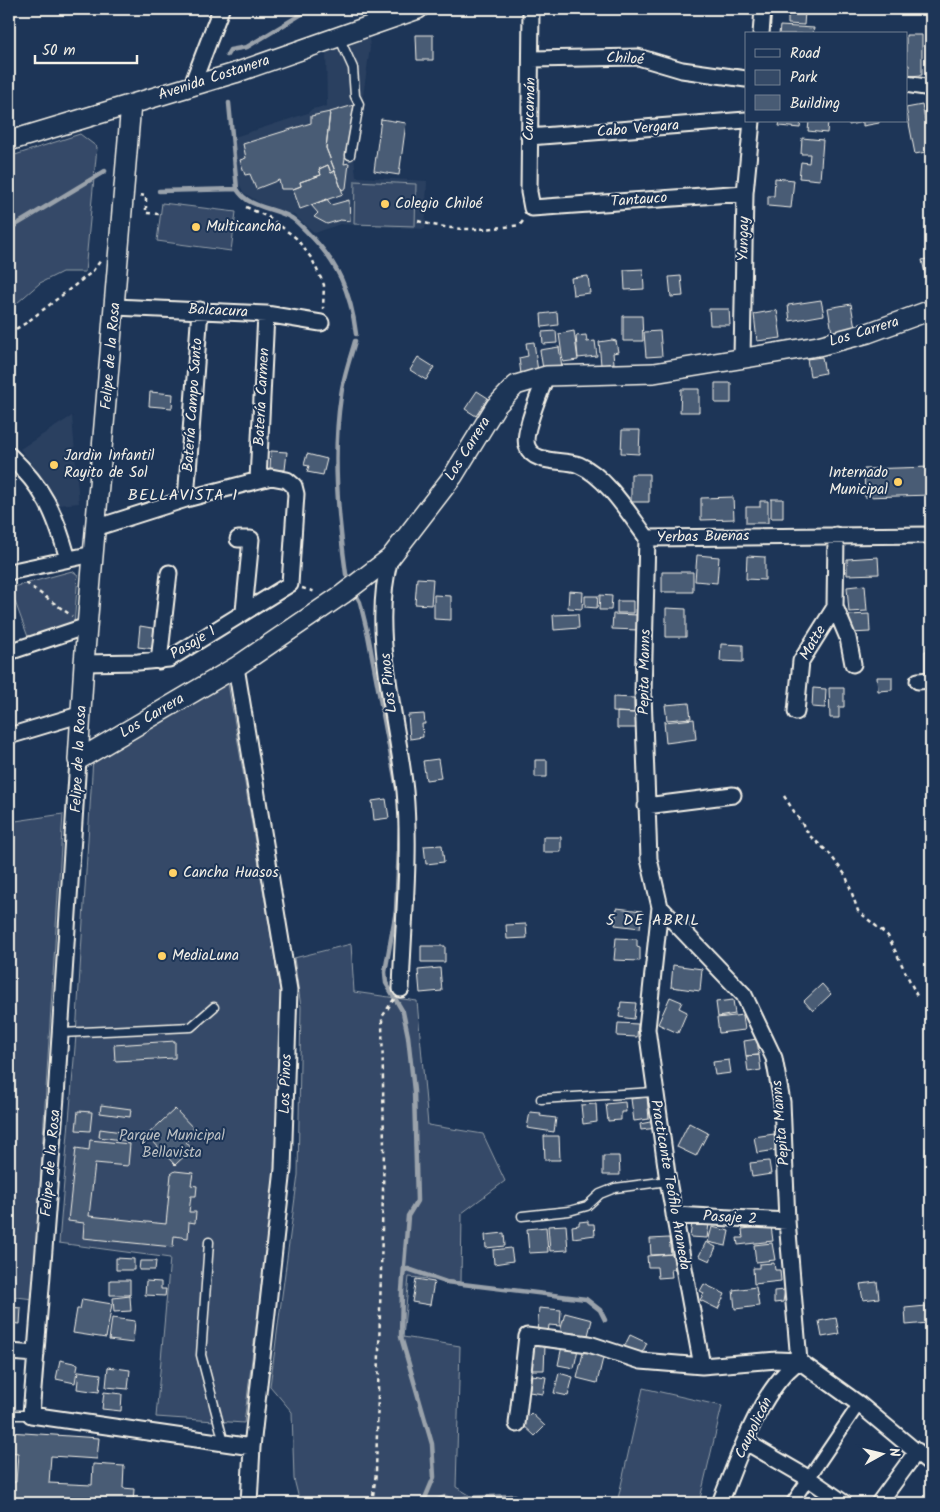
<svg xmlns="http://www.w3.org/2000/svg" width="940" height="1512" viewBox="0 0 940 1512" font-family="Kalam,sans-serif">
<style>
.built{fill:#2a4060}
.green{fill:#354a67;stroke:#949ea8}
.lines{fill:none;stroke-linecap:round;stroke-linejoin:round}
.stream{stroke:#9aa2ab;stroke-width:4.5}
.building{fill:#485b74;stroke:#f4f1e8}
.service-casing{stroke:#f4f1e8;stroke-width:11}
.pedestrian-casing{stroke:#f4f1e8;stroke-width:15}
.minor-casing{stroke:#f4f1e8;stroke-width:19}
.tertiary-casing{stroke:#f4f1e8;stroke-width:22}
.path{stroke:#f4f1e8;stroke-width:2.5;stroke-dasharray:4 4;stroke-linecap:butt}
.service{stroke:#1d3557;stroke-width:8}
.pedestrian{stroke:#1d3557;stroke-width:11}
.minor{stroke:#1d3557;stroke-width:15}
.tertiary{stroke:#1d3557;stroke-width:19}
.poi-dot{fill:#ffd166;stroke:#1d3557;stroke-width:2}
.labels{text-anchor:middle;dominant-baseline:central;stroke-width:4;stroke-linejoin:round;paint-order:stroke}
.street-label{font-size:15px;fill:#f4f1e8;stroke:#1d3557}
.poi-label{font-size:15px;fill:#f4f1e8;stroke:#1d3557;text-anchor:start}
.park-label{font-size:15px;fill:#bbbfc1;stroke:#1d3557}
.neighbourhood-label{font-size:16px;letter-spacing:1px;fill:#f4f1e8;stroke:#1d3557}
</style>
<rect width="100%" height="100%" fill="#1d3557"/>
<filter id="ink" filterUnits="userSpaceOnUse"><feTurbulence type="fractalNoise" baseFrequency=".02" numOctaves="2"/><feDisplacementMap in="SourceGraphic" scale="10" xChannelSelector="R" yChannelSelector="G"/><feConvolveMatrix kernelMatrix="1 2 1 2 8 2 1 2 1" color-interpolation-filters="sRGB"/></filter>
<g filter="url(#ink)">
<!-- built -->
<path class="built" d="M369 38 370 48 354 157 356 177 427 181 425 229 340 224 315 233 294 215 260 203 244 193 238 182 235 137 308 113 312 109 327 106 326 49Z
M72 416 79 503 58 505 45 481 20 449Z"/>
<!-- green -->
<path class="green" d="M80 134 97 147 85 272H62L40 283 9 310V157Z
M355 181 416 184 415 226 354 224Z
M162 203 236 212 231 251 157 241Z
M72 571 78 575 74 626 28 637 10 588Z
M227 677 280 989 282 1015 276 1168 244 1423 156 1417 170 1258 59 1243 76 1035 93 758Z
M63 814 33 1299 9 1296V822Z
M351 944 354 992 417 1001 428 1125 483 1134 505 1181 462 1213 461 1282 409 1277 403 1337 460 1346 456 1487 483 1503H300L294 1479 292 1412 270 1386 298 1175 301 1007 294 958Z
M643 1388 722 1406 699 1503H617Z"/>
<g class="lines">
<!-- stream -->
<path class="stream" d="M227 55 230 50 247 47 310 9
M229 103 237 189C248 208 272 207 290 217 296 220 302 227 307 232 337 261 351 292 356 334
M159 191 237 189
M9 229 105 171
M350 582 346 574C338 515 332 455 341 396 343 377 350 359 355 341
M354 591 360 602 368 635 397 788
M400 828 396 911 385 972 386 983 403 1012 408 1036 414 1091 417 1201 408 1216 402 1291 401 1337 432 1444 434 1477 423 1503
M405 1270 408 1269 446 1282 586 1299 600 1310 605 1320
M431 1503 445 1497 458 1502 465 1498 515 1496"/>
</g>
<!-- building -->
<path class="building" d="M788 11 805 12 804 25 788 24Z
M780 26 814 28 813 34H779Z
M416 35H433V60H417Z
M906 35H922V75L909 76V65H906Z
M354 105 344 164 349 163 346 188 342 190 326 148 330 112Z
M922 105 931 151 915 154 906 108Z
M330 112 326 148 335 171 331 173 328 165 319 169 321 175 300 182 301 186 293 189H281L279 180 256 189 250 174 245 175 240 160 246 158 243 144 311 123V116Z
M381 119 406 123 399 175 374 171Z
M780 121H801L800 128 779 126Z
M809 121H828L827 133 808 131Z
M849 121H879V123L863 126V122L849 125Z
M802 138 823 140 820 180 799 178 801 162 809 163 810 154H801Z
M328 165 331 173 335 171 343 194 300 209 293 189 301 186 300 182 321 175 319 169Z
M775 178 794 180 791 208 768 206V196H774Z
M327 199 331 205 349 200 350 221 340 220 327 224 314 217 318 213 311 205Z
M931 258V281L927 282 922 260Z
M643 269 644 289 625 290 624 270Z
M588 276 590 293 573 295 571 278Z
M681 276 683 296 671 297 669 277Z
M821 300 824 315 790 321 788 305Z
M851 304 855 328 832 332 828 308Z
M709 309H729L730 325H710Z
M777 310 781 338 757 341 754 314Z
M557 312 558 325 542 327 541 314Z
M623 316H642L643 341H623Z
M556 331 557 343 543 344 542 332Z
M574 331 578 360 563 362 559 334Z
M660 331 662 356 646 357 644 332Z
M586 335 587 342 595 341 597 356 578 358 576 336Z
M612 340 616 341 618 352 613 353 614 363 601 365 599 342Z
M534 342 538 372 521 374 519 358 528 356 526 343Z
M559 347 562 367 543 369 540 350Z
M418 357 434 367 426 380 410 370Z
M822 357 825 373 810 376 807 359Z
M715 383H731V403H715Z
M681 389H699V412H680Z
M477 391 488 398 476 416 465 409Z
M150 392 173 394 172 408 149 406Z
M622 430H640L639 454 621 453Z
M271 451 287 452 285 470 270 469Z
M307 454 327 459 323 475 307 472 309 466 304 465Z
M931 467V495L865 497 864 469Z
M631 474H649V502H631Z
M733 497 734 519 701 520V498Z
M771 499H783V518H771Z
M760 501H768V523H746V507H760Z
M697 555 719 557 717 583 695 581Z
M747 556 765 557V580L746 579Z
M878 557 879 574 847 575V559Z
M662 572H693V592H662Z
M417 578 433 579 431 605 415 604Z
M865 585 867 611 849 612 847 587Z
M569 591 583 592 582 609 568 608Z
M434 595 451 596V620L434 619Z
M600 595 612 596 611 610H599Z
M585 596H598L597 608 585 607Z
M617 601H633V613H617Z
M666 608 686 609V637H666Z
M578 614 579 628 554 630 553 615Z
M613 614 639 615 638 630 612 629Z
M869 614 870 632 851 633 849 615Z
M140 626 158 629 155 649 138 647Z
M721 644 743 645V662L720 661Z
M925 651H931V674H925Z
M877 677H892V690L878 691Z
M813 688 826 689 825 708 812 707Z
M829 688H844V707H839V718H830Z
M613 697 634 698V713L613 712Z
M689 703 691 718 667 720 665 705Z
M617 712 637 713V728H617Z
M424 714 425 724H422L423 737 410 739 408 715Z
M694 719 696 739 666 743 664 722Z
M438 759 441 778 426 780 423 761Z
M535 760H547V777H535Z
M386 799 389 818 374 820 372 801Z
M543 837H561V852H543Z
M442 845 444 862 426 864 424 846Z
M617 908 642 911 640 928 615 925Z
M526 924 527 938 507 939 506 925Z
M616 938 637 939V947L640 948V961L614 960Z
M421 946H445V962H421Z
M673 965 702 969 700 991 671 987Z
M440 968 442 991 420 993 418 970Z
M822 984 831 994 813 1011 804 1001Z
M670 997 682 1002 679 1008 687 1012 678 1033 658 1024Z
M733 1000 735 1014 718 1017 716 1002Z
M621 1002 636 1003 634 1019 619 1017Z
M743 1015 745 1030 719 1033 717 1018Z
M618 1023 638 1024 637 1037 617 1036Z
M757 1039 759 1055 746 1056 744 1041Z
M175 1041V1058L115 1061 114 1045Z
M759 1055 761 1070 748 1072 746 1056Z
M729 1060 731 1073 715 1075 713 1062Z
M647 1097 649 1119 634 1121 631 1099Z
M625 1102 626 1112H621V1120L608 1121 606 1104Z
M596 1104 597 1122 583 1124 581 1105Z
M101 1105 131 1109 130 1117 100 1113Z
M175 1109 197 1132 186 1142 192 1149 175 1165 147 1135Z
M78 1111 92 1112 90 1131 76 1130Z
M530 1112 541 1113 540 1116 556 1118 554 1132 527 1128Z
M655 1121 656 1128 641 1130 640 1124Z
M689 1123 708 1133 696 1156 677 1147Z
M100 1129 129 1133V1141L99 1137Z
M774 1134 776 1150 757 1153 754 1137Z
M544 1136H559L560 1160H545Z
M90 1140 130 1144 128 1166 95 1163 89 1216 166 1224 171 1174 175 1171 193 1173 191 1185 197 1186 196 1196H191L189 1212H196L195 1223 189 1222 188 1238 174 1236 173 1247 83 1238 84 1223 68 1221 76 1148 89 1150Z
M926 1148H931V1165L927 1166Z
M603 1156H619L620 1175H603Z
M769 1161 771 1174 752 1177 750 1163Z
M588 1221V1224H594L595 1235 573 1238 572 1226 579 1225V1222Z
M692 1223 709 1224 707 1238 690 1237Z
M566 1225 568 1250 550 1251 548 1226Z
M771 1226 773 1241 738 1245 737 1238H743L742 1229Z
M546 1227 548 1252 529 1253 527 1229Z
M712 1227 729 1231 726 1246 708 1242Z
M504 1233 505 1246 486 1248 485 1235Z
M669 1238 671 1254 651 1255 650 1239Z
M706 1242 716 1247 710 1261 699 1256Z
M772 1243 775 1260 756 1262 754 1245Z
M511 1248 513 1261 494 1264 493 1250Z
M673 1254 675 1269H671L672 1277 658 1278 657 1267H648L647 1256Z
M116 1258 134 1259V1270H116Z
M140 1261H156L155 1270H139Z
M774 1263 775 1270H780L781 1281 754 1284 753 1268H759V1264Z
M416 1279 434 1282 430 1305 412 1302Z
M110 1280H130V1295H110Z
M146 1281 161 1282V1289H166L165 1296 145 1295Z
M877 1282 879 1298 863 1300 860 1284Z
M704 1284 725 1294 718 1309 700 1300 704 1293 700 1291Z
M756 1287 759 1306 735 1309 733 1290Z
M785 1290 783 1302 774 1303V1291Z
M130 1296 131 1311 114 1312 113 1298Z
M82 1299 112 1304 106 1338 73 1333 77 1309H80Z
M926 1306 928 1323 906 1325 905 1308Z
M9 1307 21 1308 20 1324 9 1323Z
M539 1308 561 1310 560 1326 549 1325 548 1333 537 1332Z
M565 1313 592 1320 587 1339 560 1332Z
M112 1318 135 1321 133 1343 109 1340Z
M836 1318 839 1334 822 1337 819 1321Z
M630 1335 647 1343 641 1355 624 1347Z
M530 1345 545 1346 544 1370H529Z
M562 1346 578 1349 574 1368 558 1365Z
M584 1349 604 1354 597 1383 577 1378Z
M60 1360 78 1364 75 1383 56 1379Z
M108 1367 130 1370 128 1389 106 1387Z
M79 1371 101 1374 99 1392 77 1389Z
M559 1373 573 1377 568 1396 554 1393Z
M532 1375 546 1377 543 1394 529 1392Z
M104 1392 122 1394 121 1411 102 1409Z
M531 1413 545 1426 535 1436 521 1423Z
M9 1432 99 1438 97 1459 51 1456 49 1483 92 1485 93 1464 124 1466 123 1488 134 1489 133 1503H9V1482H16L18 1453 9 1452Z"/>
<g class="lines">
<defs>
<path id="service" d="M339 37 353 68 355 96 359 104 350 155
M61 1033 191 1027 214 1007
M541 1099 654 1092
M522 1216 569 1211 587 1206 600 1194 615 1188 668 1181
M209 1242 201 1355 224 1443
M9 1415H31"/>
<path id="pedestrian" d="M792 1503 859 1404"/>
<path id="minor" d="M531 9 529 192 532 208 745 193
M761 34 763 9
M532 59 638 57 682 70 746 79
M906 84 931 88
M192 85 221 9
M529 137 746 120
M115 307 266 314 321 323
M742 358 745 193 752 121
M546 376C541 391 522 433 527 446 533 465 565 459 579 465 606 476 630 515 647 538
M9 455C45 489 55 513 68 559
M258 480 266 314
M186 499 200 310
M647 538 643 693 649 859 660 907 744 995 774 1058 782 1102 787 1221 799 1361
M647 538 931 535
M238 539H251L244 611
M390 558C370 633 397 715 405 791 411 854 403 925 401 989
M9 572 93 554
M835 607 848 638 853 664
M9 652 87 626
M159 661 169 573
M84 663 138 662 169 659 290 584 296 494 294 486 287 480 271 477 186 499 95 528
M236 667 289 990 283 1169 252 1447 249 1503
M918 681 931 680
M796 712 801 661 835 607 836 535
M9 736 82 714
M78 760 56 1097 31 1415 252 1447
M646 806 733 795
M660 907 647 1029 668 1181 702 1366 777 1360 799 1361
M674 1215 787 1221
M9 1352 36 1354
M799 1361 859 1404 931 1464
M517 1424 527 1336 589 1344 641 1361 702 1366
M746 1442 808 1478 844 1503
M720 1503C738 1459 760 1389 799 1361
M879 1503 917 1451"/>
<path id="tertiary" d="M9 141 235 73 418 9
M78 760 236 667 343 594 390 558 453 476 496 406 516 385 546 376 654 373 818 346 868 333 931 310
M78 760 84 663 131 104"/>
</defs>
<!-- service casing -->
<use href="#service" class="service-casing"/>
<!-- pedestrian casing -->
<use href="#pedestrian" class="pedestrian-casing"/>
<!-- minor casing -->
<use href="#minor" class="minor-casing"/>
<!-- tertiary casing -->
<use href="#tertiary" class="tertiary-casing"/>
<!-- path -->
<path class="path" d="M140 195 146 196V213L160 214
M246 207 270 218 296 238 312 259 324 285 323 309
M418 221C455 232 483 230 520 225L525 218
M9 333 26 323 92 272 101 260
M26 583 72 616
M302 588 316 592
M784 796 810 836 829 853 846 876 858 911 888 936 918 998
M372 1503 376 1473 384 1149 382 1017 394 999"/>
<!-- service -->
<use href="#service" class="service"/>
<!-- pedestrian -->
<use href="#pedestrian" class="pedestrian"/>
<!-- minor -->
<use href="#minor" class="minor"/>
<!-- tertiary -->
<use href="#tertiary" class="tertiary"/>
</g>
</g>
<!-- markers -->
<g class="poi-dot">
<circle cx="385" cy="204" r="5"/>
<circle cx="196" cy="227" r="5"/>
<circle cx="54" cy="465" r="5"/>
<circle cx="898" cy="482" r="5"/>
<circle cx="173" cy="873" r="5"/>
<circle cx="162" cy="956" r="5"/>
</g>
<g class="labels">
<!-- street labels -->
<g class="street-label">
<text transform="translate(625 59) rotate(3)">Chiloé</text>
<text transform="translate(214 78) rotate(-18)">Avenida Costanera</text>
<text transform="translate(530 109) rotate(-88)">Caucamán</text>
<text transform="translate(638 129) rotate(-5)">Cabo Vergara</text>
<text transform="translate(639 200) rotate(-4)">Tantauco</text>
<text transform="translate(744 239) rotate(-89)">Yungay</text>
<text transform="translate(218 311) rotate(3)">Balcacura</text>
<text transform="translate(864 332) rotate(-17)">Los Carrera</text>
<text transform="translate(111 356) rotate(-85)">Felipe de la Rosa</text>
<text transform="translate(262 397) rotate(-87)">Batería Carmen</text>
<text transform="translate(193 405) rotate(-86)">Batería Campo Santo</text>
<text transform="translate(468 449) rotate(-58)">Los Carrera</text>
<text transform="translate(703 537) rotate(-1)">Yerbas Buenas</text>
<text transform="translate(193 643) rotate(-31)">Pasaje 1</text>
<text transform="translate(813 643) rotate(-60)">Matte</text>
<text transform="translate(645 672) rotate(-89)">Pepita Manns</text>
<text transform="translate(389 683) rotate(-96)">Los Pinos</text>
<text transform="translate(152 716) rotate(-31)">Los Carrera</text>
<text transform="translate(79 759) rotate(-87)">Felipe de la Rosa</text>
<text transform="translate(286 1084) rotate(-88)">Los Pinos</text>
<text transform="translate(781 1123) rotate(-95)">Pepita Manns</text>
<text transform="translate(51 1163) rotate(-85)">Felipe de la Rosa</text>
<text transform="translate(670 1185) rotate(80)">Practicante Teófilo Araneda</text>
<text transform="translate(730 1218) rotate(3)">Pasaje 2</text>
<text transform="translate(754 1428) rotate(-64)">Caupolicán</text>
</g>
<!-- poi labels -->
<g class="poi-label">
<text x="395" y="204">Colegio Chiloé</text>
<text x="206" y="227">Multicancha</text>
<text x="64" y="456">Jardin Infantil<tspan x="64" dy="17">Rayito de Sol</tspan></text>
<text x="888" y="473" text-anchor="end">Internado<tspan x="888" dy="17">Municipal</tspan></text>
<text x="183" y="873">Cancha Huasos</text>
<text x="172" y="956">MediaLuna</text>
</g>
<!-- park labels -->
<g class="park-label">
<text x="172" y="1136">Parque Municipal<tspan x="172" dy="17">Bellavista</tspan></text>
</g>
<!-- neighbourhood labels -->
<g class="neighbourhood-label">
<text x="183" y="495">BELLAVISTA 1</text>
<text x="653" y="920">5 DE ABRIL</text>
</g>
</g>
<!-- margin -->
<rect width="940" height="1512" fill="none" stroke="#1d3557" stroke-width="30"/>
<rect x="15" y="15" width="910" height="1482" fill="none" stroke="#f4f1e8" stroke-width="2" filter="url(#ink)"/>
<!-- legend -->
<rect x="745" y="32" width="162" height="90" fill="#1d3557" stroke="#738091"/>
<rect x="755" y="49" width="25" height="8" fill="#1d3557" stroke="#738091"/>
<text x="790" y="58" font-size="15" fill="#f4f1e8">Road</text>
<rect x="755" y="70" width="25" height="15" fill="#354a67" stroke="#738091"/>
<text x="790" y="82" font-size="15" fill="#f4f1e8">Park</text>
<rect x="755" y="95" width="25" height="15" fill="#485b74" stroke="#738091"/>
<text x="790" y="108" font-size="15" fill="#f4f1e8">Building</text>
<!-- north arrow -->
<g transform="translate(882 1454) rotate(82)" stroke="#1d3557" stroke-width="4" paint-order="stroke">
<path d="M0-4L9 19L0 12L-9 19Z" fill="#f4f1e8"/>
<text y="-8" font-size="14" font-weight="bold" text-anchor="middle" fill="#f4f1e8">N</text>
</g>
<!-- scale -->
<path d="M35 55v8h102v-8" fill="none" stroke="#f4f1e8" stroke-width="2.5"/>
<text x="42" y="55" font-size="15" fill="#f4f1e8" stroke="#1d3557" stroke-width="4" paint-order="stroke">50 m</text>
</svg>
